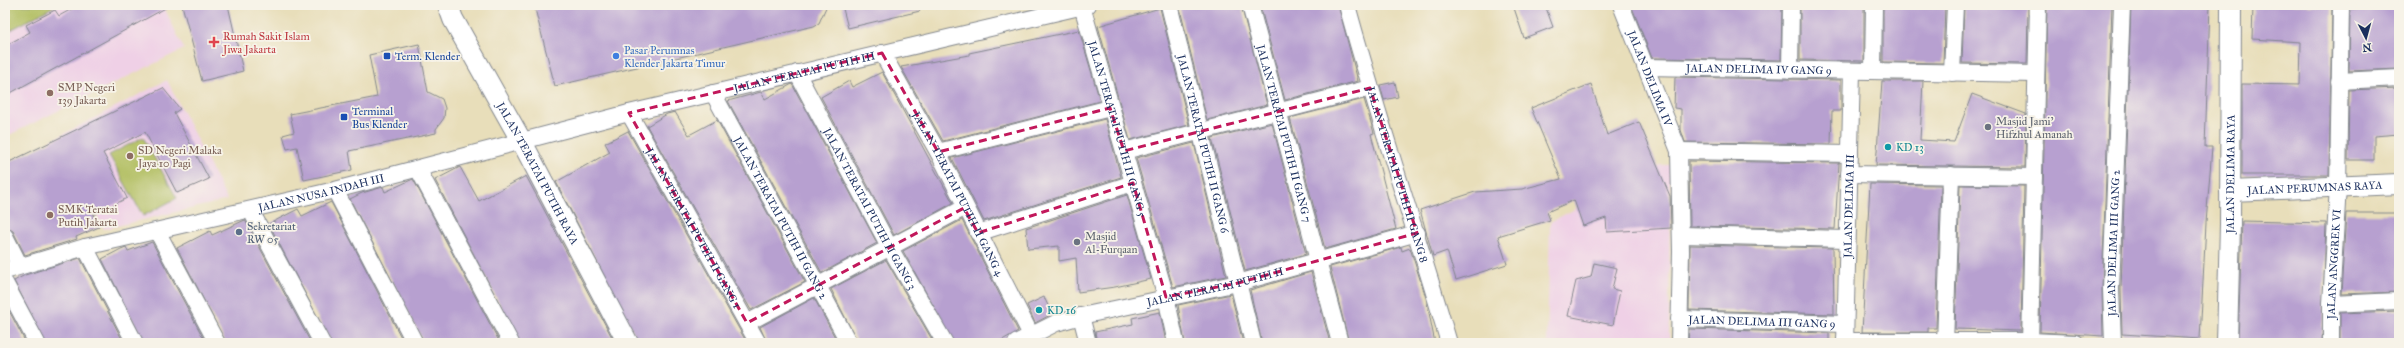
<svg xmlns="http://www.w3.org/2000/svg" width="2404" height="348" viewBox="0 0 2404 348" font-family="'IM FELL Great Primer',serif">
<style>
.built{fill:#efd0e6}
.green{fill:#b1be60;stroke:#66765f}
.building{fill:#b7a0d0}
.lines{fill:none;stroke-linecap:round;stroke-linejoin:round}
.minor-casing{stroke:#82868c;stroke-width:18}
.tertiary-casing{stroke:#82868c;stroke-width:22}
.minor{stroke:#fff;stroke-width:16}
.tertiary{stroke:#fff;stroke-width:20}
.marked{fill:none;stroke:#c2185b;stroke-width:3;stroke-dasharray:8 5;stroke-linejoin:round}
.health-dot{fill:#e0444e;stroke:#f7f3e8;stroke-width:1.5}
.transit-dot{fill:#1a4fb4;stroke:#f7f3e8;stroke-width:1.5}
.shop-dot{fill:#3f7fe0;stroke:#f7f3e8;stroke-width:1.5}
.education-dot{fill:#8d6e63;stroke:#f7f3e8;stroke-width:1.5}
.worship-dot{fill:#6b7280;stroke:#f7f3e8;stroke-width:1.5}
.culture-dot{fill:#0f9aa8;stroke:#f7f3e8;stroke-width:1.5}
.service-dot{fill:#5c6f8a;stroke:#f7f3e8;stroke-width:1.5}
.labels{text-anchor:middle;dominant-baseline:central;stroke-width:3.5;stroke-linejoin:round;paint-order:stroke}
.health-label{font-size:11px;fill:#be3a42;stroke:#f7f3e8;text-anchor:start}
.shop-label{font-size:11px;fill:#366cbe;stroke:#f7f3e8;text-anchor:start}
.transit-label{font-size:11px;fill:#164399;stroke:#f7f3e8;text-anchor:start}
.street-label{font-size:11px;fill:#1b2f5e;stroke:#f7f3e8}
.education-label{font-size:11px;fill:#785e54;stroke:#f7f3e8;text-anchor:start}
.worship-label{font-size:11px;fill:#5b616d;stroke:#f7f3e8;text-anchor:start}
.culture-label{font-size:11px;fill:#0d838f;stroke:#f7f3e8;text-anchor:start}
.service-label{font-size:11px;fill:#4e5e75;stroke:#f7f3e8;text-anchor:start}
</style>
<rect width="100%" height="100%" fill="#f7f3e8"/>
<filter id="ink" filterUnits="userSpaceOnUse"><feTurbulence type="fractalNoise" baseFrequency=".025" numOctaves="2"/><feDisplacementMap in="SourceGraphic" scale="8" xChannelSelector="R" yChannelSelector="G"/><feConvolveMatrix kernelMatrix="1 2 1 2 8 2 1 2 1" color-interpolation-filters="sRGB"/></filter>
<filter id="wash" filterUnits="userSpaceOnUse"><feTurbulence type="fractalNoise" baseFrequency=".012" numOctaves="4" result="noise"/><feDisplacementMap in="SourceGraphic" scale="16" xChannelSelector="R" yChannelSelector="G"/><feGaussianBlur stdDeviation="0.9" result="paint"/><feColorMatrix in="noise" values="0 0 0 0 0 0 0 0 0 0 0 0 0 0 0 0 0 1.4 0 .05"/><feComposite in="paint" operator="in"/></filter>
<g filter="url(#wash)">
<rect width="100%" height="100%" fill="#e8deba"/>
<!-- built -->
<path class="built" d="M5 5H163L184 49 5 137Z
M167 80 227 200 104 229 72 170 64 173 48 142Z
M1660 165H1670L1669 343H1547L1550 222Z"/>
<!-- green -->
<path class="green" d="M5 5H57L5 33Z
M143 137 177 198 143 216 109 155Z"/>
<g id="blocks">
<!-- building -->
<path class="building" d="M79 5H171L5 96V46L30 32 26 25 55 10 59 16Z
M182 5H228L243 71 202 81Z
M534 5H827L819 23 814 26 555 86Z
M842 5H919L920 11 848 28Z
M1179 5H1241L1267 105 1207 120Z
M1260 5H1338L1358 81 1285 100Z
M1513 5H1545L1553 27 1524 38Z
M1631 5H1782L1781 60 1652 58Z
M1800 5H1864V61L1800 60Z
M1883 5H1945L1943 63 1883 62Z
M1964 5H2028L2027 64 1962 63Z
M2047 5H2112L2102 289 2103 336 2040 332Z
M2131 5H2210L2205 147H2212L2206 223 2200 339 2122 334 2121 289Z
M2253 5H2332L2329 175H2242V84L2300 85 2301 42 2252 39Z
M2399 6V69L2349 71 2350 9Z
M1160 8 1189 125 1130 140 1098 26Z
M1079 30 1100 101 943 141 901 67 969 55V53Z
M419 44 428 92 442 99 445 108 444 118 436 129V133L349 151 352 170 304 180 297 147 287 149 283 135 294 132 290 114 377 97 369 55Z
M882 72 953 203 894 235 821 97 849 81 852 87Z
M1675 77 1841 80V111H1832L1831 144 1685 142 1681 130V109L1674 108Z
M1882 81H1923L1920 140 1954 142 1972 94 2026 114 2025 167 1876 165Z
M1395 82 1398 97 1384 100 1380 85Z
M792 84 877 243 822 273 728 101 761 92 765 99Z
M1591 84 1607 135 1639 122 1670 196 1671 228 1607 232 1606 218 1583 226 1574 200 1547 212 1550 220 1498 236 1507 264 1456 280 1447 251 1433 256 1420 210 1475 192 1522 189 1561 179 1531 108Z
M163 88 180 109 174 113 209 179 177 193 145 132 103 153 127 198 93 215 99 227 76 237 77 239 25 255 13 231 5 227V164Z
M2399 88V134L2374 136V160H2348L2349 90Z
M1364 99 1374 133 1371 134 1396 229 1325 249 1290 118Z
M675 112 689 135 717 120 805 282 751 310 647 126 667 114Z
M1105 119 1121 177 984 221 952 158Z
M1272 123 1306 254 1245 271 1212 138Z
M628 131 747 343H639L556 182 610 152 605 143Z
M1194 143 1226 276 1173 287 1136 158Z
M1689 161 1839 163 1835 229 1690 226Z
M460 167 479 201 526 176 615 343H520L435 180Z
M413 179 500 343H424L350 199 362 193 383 187 385 192Z
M1870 184 1941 185 1936 328H1928V332H1862Z
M1960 185 2024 186 2021 331 1955 329Z
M1127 195 1151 279 1115 287 1078 292 1076 258 1059 261V246L1028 249 1026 228Z
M331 202 404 343H331L269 224 298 209 302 216Z
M2346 213H2399V292L2341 294Z
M245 220 311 343H226L177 248 210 231 212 235Z
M962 220 1018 331 997 343H954L903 251Z
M2242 221 2326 223 2322 343H2238Z
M152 242 206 343H144L102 259 121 249 126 247 128 251Z
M1690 245 1833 248 1834 314 1689 310Z
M1401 247 1402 251 1410 248 1426 298 1435 343H1349L1330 267Z
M80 258 124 343H46L14 281 25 275Z
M886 260 934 343H858L831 289Z
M1594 263 1617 268 1612 289 1620 291 1613 325 1568 316 1576 281 1591 277Z
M1311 272 1330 343H1262L1250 290Z
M1231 294 1243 343H1185L1178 305Z
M1044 297 1052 314 1035 323 1027 305Z
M814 298 838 343H767L760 327Z
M5 303 26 343H5Z
M2399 311V343H2340V313Z
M1160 312 1166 343H1097L1095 332 1133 324 1132 318Z
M1689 329 1829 333V343H1688Z"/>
</g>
</g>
<g filter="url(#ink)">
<use href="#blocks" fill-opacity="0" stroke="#82868c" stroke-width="1"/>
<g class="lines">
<defs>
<g id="minor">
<path id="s1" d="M1169 5 1253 343"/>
<path id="s2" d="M1250 5 1340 343"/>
<path id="s3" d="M1347 5C1378 119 1416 230 1449 343"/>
<path id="s4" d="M1621 5 1679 151 1681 252 1679 343"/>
<path id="s5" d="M1082 6 1166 297 1176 343"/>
<path id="s6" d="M882 53 938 152 1031 335"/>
<path id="s7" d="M1645 67 2036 74"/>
<path d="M1790 70 1791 5"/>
<path d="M1873 71 1874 5"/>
<path id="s8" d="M797 73 890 248 945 343"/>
<path d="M1952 73 1955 5"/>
<path d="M2339 81 2399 78"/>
<path id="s9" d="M713 93 849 343"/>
<path id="s10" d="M629 113 758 343"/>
<path d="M1124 151 1370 88"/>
<path d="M1679 151 1850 154"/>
<path d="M938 152 1110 108"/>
<path d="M418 169 511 343"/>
<path d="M1849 174 2034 177"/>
<path d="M335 190 415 343"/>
<path d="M251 211 322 343"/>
<path d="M157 231 217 343"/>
<path d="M978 233 1133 183"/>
<path d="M1682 235 1847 239"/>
<path d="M5 236 20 266"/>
<path d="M85 247 135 343"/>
<path id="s11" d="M5 271 85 247 335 190 629 113 1088 5"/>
<path d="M5 283 37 343"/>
<path d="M2331 304 2399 301"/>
<path d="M1081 316 1088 343"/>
<path id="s12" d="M1679 319 1845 324"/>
<path d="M747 323 964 208"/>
<path d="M1845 341H2031L2076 343"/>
<path id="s13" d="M1016 343 1056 323 1081 316 1238 283 1417 233"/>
<path id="s14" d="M1845 343 1852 71"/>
<path d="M1945 343 1951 175"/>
<path d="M2030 343 2038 5"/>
<path id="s15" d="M2113 343 2111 289 2122 5"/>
<path id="s16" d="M2331 343V304L2338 186 2341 5"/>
</g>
<g id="tertiary">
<path id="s17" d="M448 5 453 19 522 142 628 343"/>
<path id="s18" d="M2230 191 2399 184"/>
<path id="s19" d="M2227 343 2230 224 2231 5"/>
</g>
</defs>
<!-- minor casing -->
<use href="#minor" class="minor-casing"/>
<!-- tertiary casing -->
<use href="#tertiary" class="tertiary-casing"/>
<!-- minor -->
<use href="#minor" class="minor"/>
<!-- tertiary -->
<use href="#tertiary" class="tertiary"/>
</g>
</g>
<!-- marked area -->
<path class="marked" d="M882 53 938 152 1110 108 1124 151 1370 88 1417 233 1238 283 1166 297 1133 183 978 233 964 208 747 323 629 113Z"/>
<!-- markers -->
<path class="health-dot" d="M212 36h4v4h4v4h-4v4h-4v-4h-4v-4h4z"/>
<g class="transit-dot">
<rect x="383" y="52" width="8" height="8" rx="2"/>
<rect x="340" y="113" width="8" height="8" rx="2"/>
</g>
<circle class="shop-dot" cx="616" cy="56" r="4"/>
<g class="education-dot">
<circle cx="50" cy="93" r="4"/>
<circle cx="130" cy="156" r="4"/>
<circle cx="50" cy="215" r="4"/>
</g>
<g class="worship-dot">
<circle cx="1988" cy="127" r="4"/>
<circle cx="1077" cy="242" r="4"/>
</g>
<g class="culture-dot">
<circle cx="1888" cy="147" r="4"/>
<circle cx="1039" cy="310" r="4"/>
</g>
<circle class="service-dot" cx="239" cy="232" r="4"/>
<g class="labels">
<!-- health labels -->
<g class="health-label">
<text x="223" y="36">Rumah Sakit Islam<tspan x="223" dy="13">Jiwa Jakarta</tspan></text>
</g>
<!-- shop labels -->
<g class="shop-label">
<text x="624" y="50">Pasar Perumnas<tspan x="624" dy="13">Klender Jakarta Timur</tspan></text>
</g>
<!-- transit labels -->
<g class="transit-label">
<text x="395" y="56">Term. Klender</text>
<text x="352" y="111">Terminal<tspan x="352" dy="13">Bus Klender</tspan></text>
</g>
<!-- street labels -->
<g class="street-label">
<text stroke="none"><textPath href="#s7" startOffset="114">JALAN DELIMA IV GANG 9</textPath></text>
<text stroke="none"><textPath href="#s11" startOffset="824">JALAN TERATAI PUTIH III</textPath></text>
<text stroke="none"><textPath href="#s4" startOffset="79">JALAN DELIMA IV</textPath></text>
<text stroke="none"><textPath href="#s5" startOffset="128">JALAN TERATAI PUTIH II GANG 5</textPath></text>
<text stroke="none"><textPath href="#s2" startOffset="133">JALAN TERATAI PUTIH II GANG 7</textPath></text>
<text stroke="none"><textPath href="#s1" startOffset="143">JALAN TERATAI PUTIH II GANG 6</textPath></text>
<text stroke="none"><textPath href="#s17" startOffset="191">JALAN TERATAI PUTIH RAYA</textPath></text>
<text stroke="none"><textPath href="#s3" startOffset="177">JALAN TERATAI PUTIH II GANG 8</textPath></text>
<text stroke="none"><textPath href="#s19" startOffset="169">JALAN DELIMA RAYA</textPath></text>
<text stroke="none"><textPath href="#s18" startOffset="85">JALAN PERUMNAS RAYA</textPath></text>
<text stroke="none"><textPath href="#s11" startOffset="326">JALAN NUSA INDAH III</textPath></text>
<text stroke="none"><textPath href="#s6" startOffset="160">JALAN TERATAI PUTIH II GANG 4</textPath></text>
<text stroke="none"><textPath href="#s14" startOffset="137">JALAN DELIMA III</textPath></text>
<text stroke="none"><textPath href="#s8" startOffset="154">JALAN TERATAI PUTIH II GANG 3</textPath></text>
<text stroke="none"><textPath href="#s9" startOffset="142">JALAN TERATAI PUTIH II GANG 2</textPath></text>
<text stroke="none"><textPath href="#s10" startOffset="132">JALAN TERATAI PUTIH II GANG 1</textPath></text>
<text stroke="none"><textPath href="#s15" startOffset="100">JALAN DELIMA III GANG 2</textPath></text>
<text stroke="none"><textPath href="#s16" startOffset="79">JALAN ANGGREK VI</textPath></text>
<text stroke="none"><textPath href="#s13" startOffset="208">JALAN TERATAI PUTIH II</textPath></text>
<text stroke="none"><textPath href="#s12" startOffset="83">JALAN DELIMA III GANG 9</textPath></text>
</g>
<!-- education labels -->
<g class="education-label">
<text x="58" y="87">SMP Negeri<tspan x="58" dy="13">139 Jakarta</tspan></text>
<text x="138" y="150">SD Negeri Malaka<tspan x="138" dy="13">Jaya 10 Pagi</tspan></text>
<text x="58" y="209">SMK Teratai<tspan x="58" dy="13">Putih Jakarta</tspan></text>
</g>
<!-- worship labels -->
<g class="worship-label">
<text x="1996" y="121">Masjid Jami'<tspan x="1996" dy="13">Hifzhul Amanah</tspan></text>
<text x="1085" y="236">Masjid<tspan x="1085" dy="13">Al-Furqaan</tspan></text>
</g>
<!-- culture labels -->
<g class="culture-label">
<text x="1896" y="147">KD 13</text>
<text x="1047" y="310">KD 16</text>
</g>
<!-- service labels -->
<g class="service-label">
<text x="247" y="226">Sekretariat<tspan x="247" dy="13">RW 05</tspan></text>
</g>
</g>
<!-- margin -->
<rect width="2404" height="348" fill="none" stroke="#f7f3e8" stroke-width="20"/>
<!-- north arrow -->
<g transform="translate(2366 38) rotate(174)" stroke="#f7f3e8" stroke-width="3" paint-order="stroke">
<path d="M0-3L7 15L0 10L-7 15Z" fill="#1b2f5e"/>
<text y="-6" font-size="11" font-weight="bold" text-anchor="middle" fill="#1b2f5e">N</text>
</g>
</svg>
